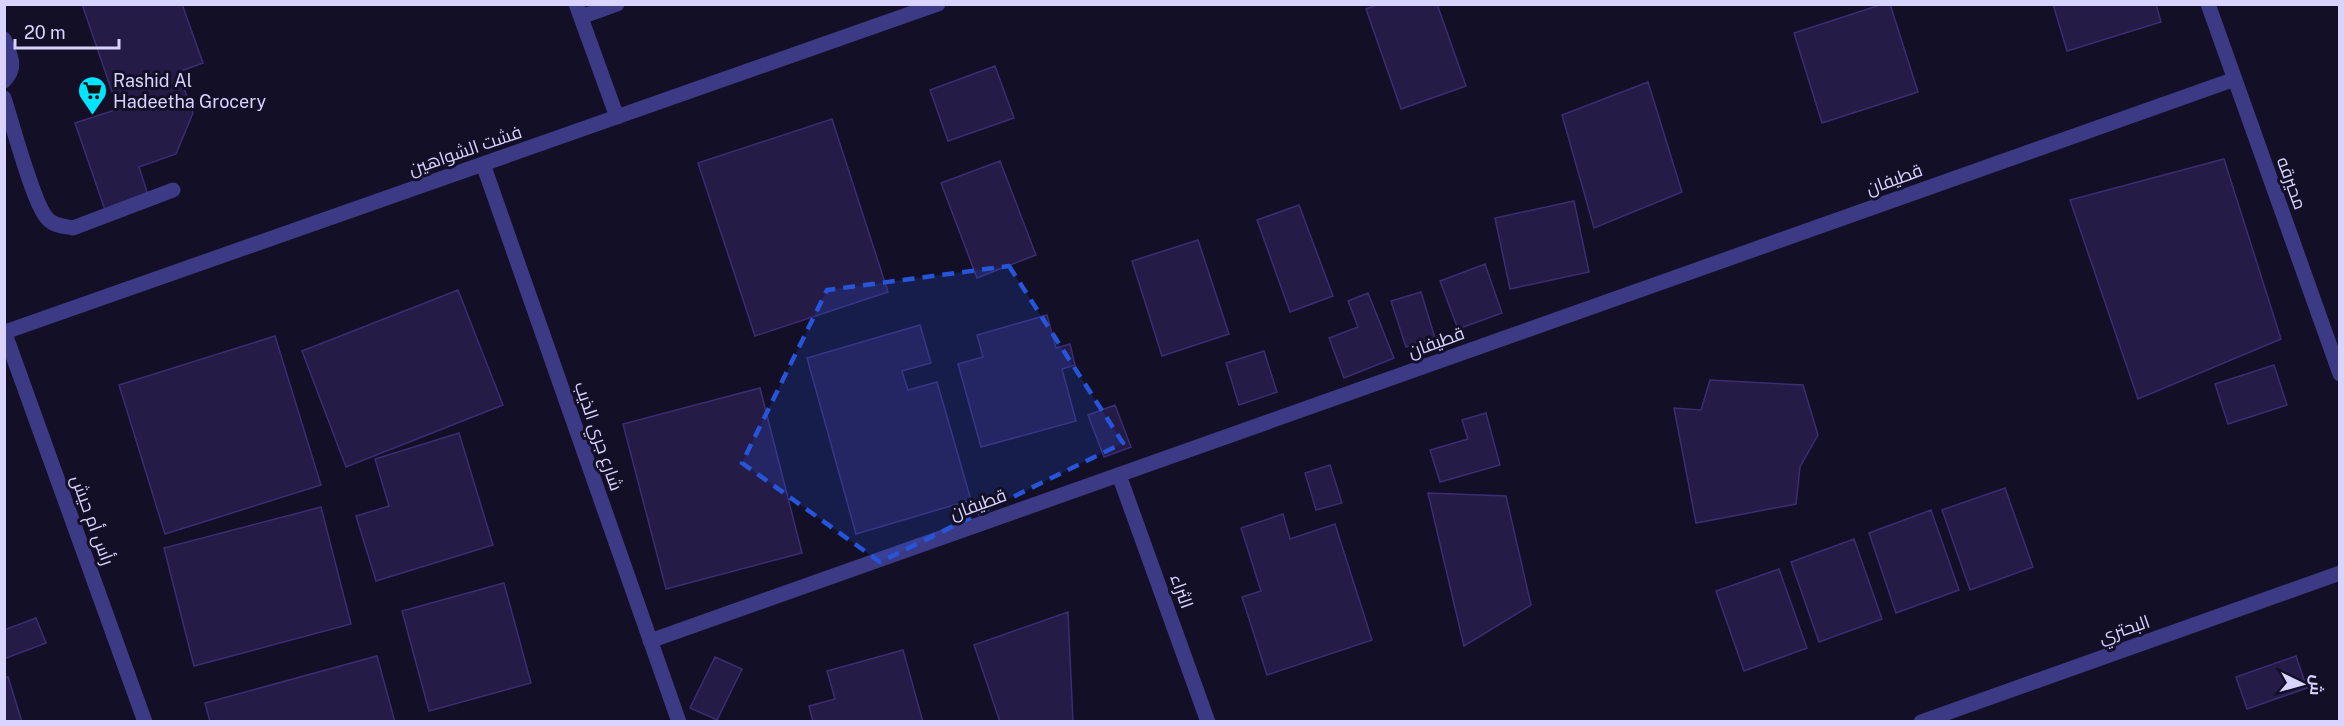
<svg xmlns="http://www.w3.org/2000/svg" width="2344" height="726" viewBox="0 0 2344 726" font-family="'Public Sans',Cairo,sans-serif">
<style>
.building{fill:#241b47;stroke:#3b2d73;stroke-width:1.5}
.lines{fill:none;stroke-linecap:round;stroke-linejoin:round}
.service{stroke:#3d3a85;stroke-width:15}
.minor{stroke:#3d3a85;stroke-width:15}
.marked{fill:#2655da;fill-opacity:0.2;stroke:#2655da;stroke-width:4.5;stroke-dasharray:12 8;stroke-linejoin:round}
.labels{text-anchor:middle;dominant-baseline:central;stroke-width:6;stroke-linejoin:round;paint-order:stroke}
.poi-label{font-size:18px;fill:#d9d4ff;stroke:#130f26;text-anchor:start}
.street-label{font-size:18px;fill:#d9d4ff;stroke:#130f26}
</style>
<rect width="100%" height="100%" fill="#130f26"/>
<!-- building -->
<path class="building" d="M82 4H182L203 63 178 72 193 113 176 154 139 167 148 195 105 210 75 123 118 109Z
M1379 4H1437L1466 86 1401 109 1366 9Z
M1883 4H1890L1918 92 1822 123 1794 33Z
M2053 4H2156L2161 22 2067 51Z
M995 66 1014 118 948 141 930 90Z
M1648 82 1682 192 1594 228 1562 115Z
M832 119 888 292 755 336 698 163Z
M2224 159 2281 339 2138 399 2070 200Z
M1000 161 1036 255 977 278 941 183Z
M1574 201 1589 272 1510 289 1495 218Z
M1299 205 1333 296 1290 312 1257 220Z
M1198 240 1229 334 1162 356 1132 261Z
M1485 264 1502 313 1458 329 1440 281Z
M458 290 503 405 346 467 302 351Z
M1421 292 1435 338 1406 347 1391 301Z
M1368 293 1394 358 1344 378 1329 338 1358 327 1348 301Z
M1047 315 1056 348 1070 344 1075 365 1062 369 1076 421 981 447 958 364 983 357 977 335Z
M920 325 931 363 902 371 908 390 937 382 971 500 856 534 807 358Z
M275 336 321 485 165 534 119 385Z
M1264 351 1277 392 1239 405 1226 363Z
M2274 365 2287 405 2228 424 2215 384Z
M1710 380 1803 385 1818 435 1800 467 1796 504 1696 523 1674 408 1701 410Z
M760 388 802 553 666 589 623 424Z
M1115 405 1131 447 1104 457 1088 415Z
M1486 413 1500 465 1440 482 1430 450 1468 439 1462 420Z
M459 433 493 545 376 581 356 516 389 506 375 459Z
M1330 465 1342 503 1316 510 1305 473Z
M2005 488 2033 567 1970 590 1942 510Z
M1428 493 1506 496 1531 605 1464 646Z
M321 507 351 624 194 666 164 548Z
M1931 510 1959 590 1896 613 1869 533Z
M1283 514 1290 539 1335 524 1372 640 1267 675 1242 597 1261 591 1241 528Z
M1854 539 1882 619 1819 642 1791 562Z
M1779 569 1807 648 1744 671 1716 591Z
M504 583 531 683 429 711 402 611Z
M1068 612 1073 722H1000L974 645Z
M36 618 46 643 4 659V630Z
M903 650 923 722H813L809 706 835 699 827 671Z
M377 656 395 722H210L205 703Z
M2296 656 2307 688 2247 709 2236 677Z
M715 657 742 669 717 720 690 708Z
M8 677 22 722H4V678Z"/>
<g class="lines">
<!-- service -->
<path class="service" d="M576 4 617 117
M581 17 617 4
M4 39C10 55 18 67 4 81
M4 98C12 122 33 203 47 218 53 226 64 226 73 228L173 190"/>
<!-- minor -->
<path class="minor" d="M2208 4 2340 374
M483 164 679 722
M4 331 145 722
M5 332 938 4
M1119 475 1208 722
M650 641 2235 79
M1921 722 2340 573"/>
</g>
<!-- marked area -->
<path class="marked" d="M1009 266 1123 443 880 562 742 463 827 290Z"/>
<!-- icons -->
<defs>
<symbol id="supermarket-pin" viewBox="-11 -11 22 30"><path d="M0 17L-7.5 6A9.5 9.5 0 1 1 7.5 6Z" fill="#00e5ff" stroke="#130f26"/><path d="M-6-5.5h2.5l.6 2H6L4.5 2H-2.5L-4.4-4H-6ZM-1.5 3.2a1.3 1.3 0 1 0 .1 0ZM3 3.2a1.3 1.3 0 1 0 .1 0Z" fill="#111"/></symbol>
</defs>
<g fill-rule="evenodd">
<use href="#supermarket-pin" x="76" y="74" width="33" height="45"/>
</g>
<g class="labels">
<!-- poi labels -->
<g class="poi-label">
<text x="113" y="80">Rashid Al<tspan x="113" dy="21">Hadeetha Grocery</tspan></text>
</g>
<!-- street labels -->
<g class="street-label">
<text transform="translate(465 150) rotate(-19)">فشت الشواهين</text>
<text transform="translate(1894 179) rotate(-20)">قطيفان</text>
<text transform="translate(2292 183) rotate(70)">محيرقه</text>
<text transform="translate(1436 342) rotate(-20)">قطيفان</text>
<text transform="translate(599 436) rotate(71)">شارع جري الذيب</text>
<text transform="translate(978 504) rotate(-20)">قطيفان</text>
<text transform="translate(93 520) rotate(70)">رأس أم حيش</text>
<text transform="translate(1182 591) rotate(70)">الثراء</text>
<text transform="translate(2124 629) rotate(-19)">البحتري</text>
</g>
</g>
<!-- border -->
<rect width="2344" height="726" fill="none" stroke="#d9d4ff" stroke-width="12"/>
<!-- north arrow -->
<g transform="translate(2302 684) rotate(95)" stroke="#130f26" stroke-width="4.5" paint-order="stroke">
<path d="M0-4.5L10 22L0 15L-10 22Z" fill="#d9d4ff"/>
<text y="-9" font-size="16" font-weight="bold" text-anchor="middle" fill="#d9d4ff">ش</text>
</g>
<!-- scale -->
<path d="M15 39v9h104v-9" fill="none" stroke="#d9d4ff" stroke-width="3"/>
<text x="24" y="39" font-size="18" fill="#d9d4ff" stroke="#130f26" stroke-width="4.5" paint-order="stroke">20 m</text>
</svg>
